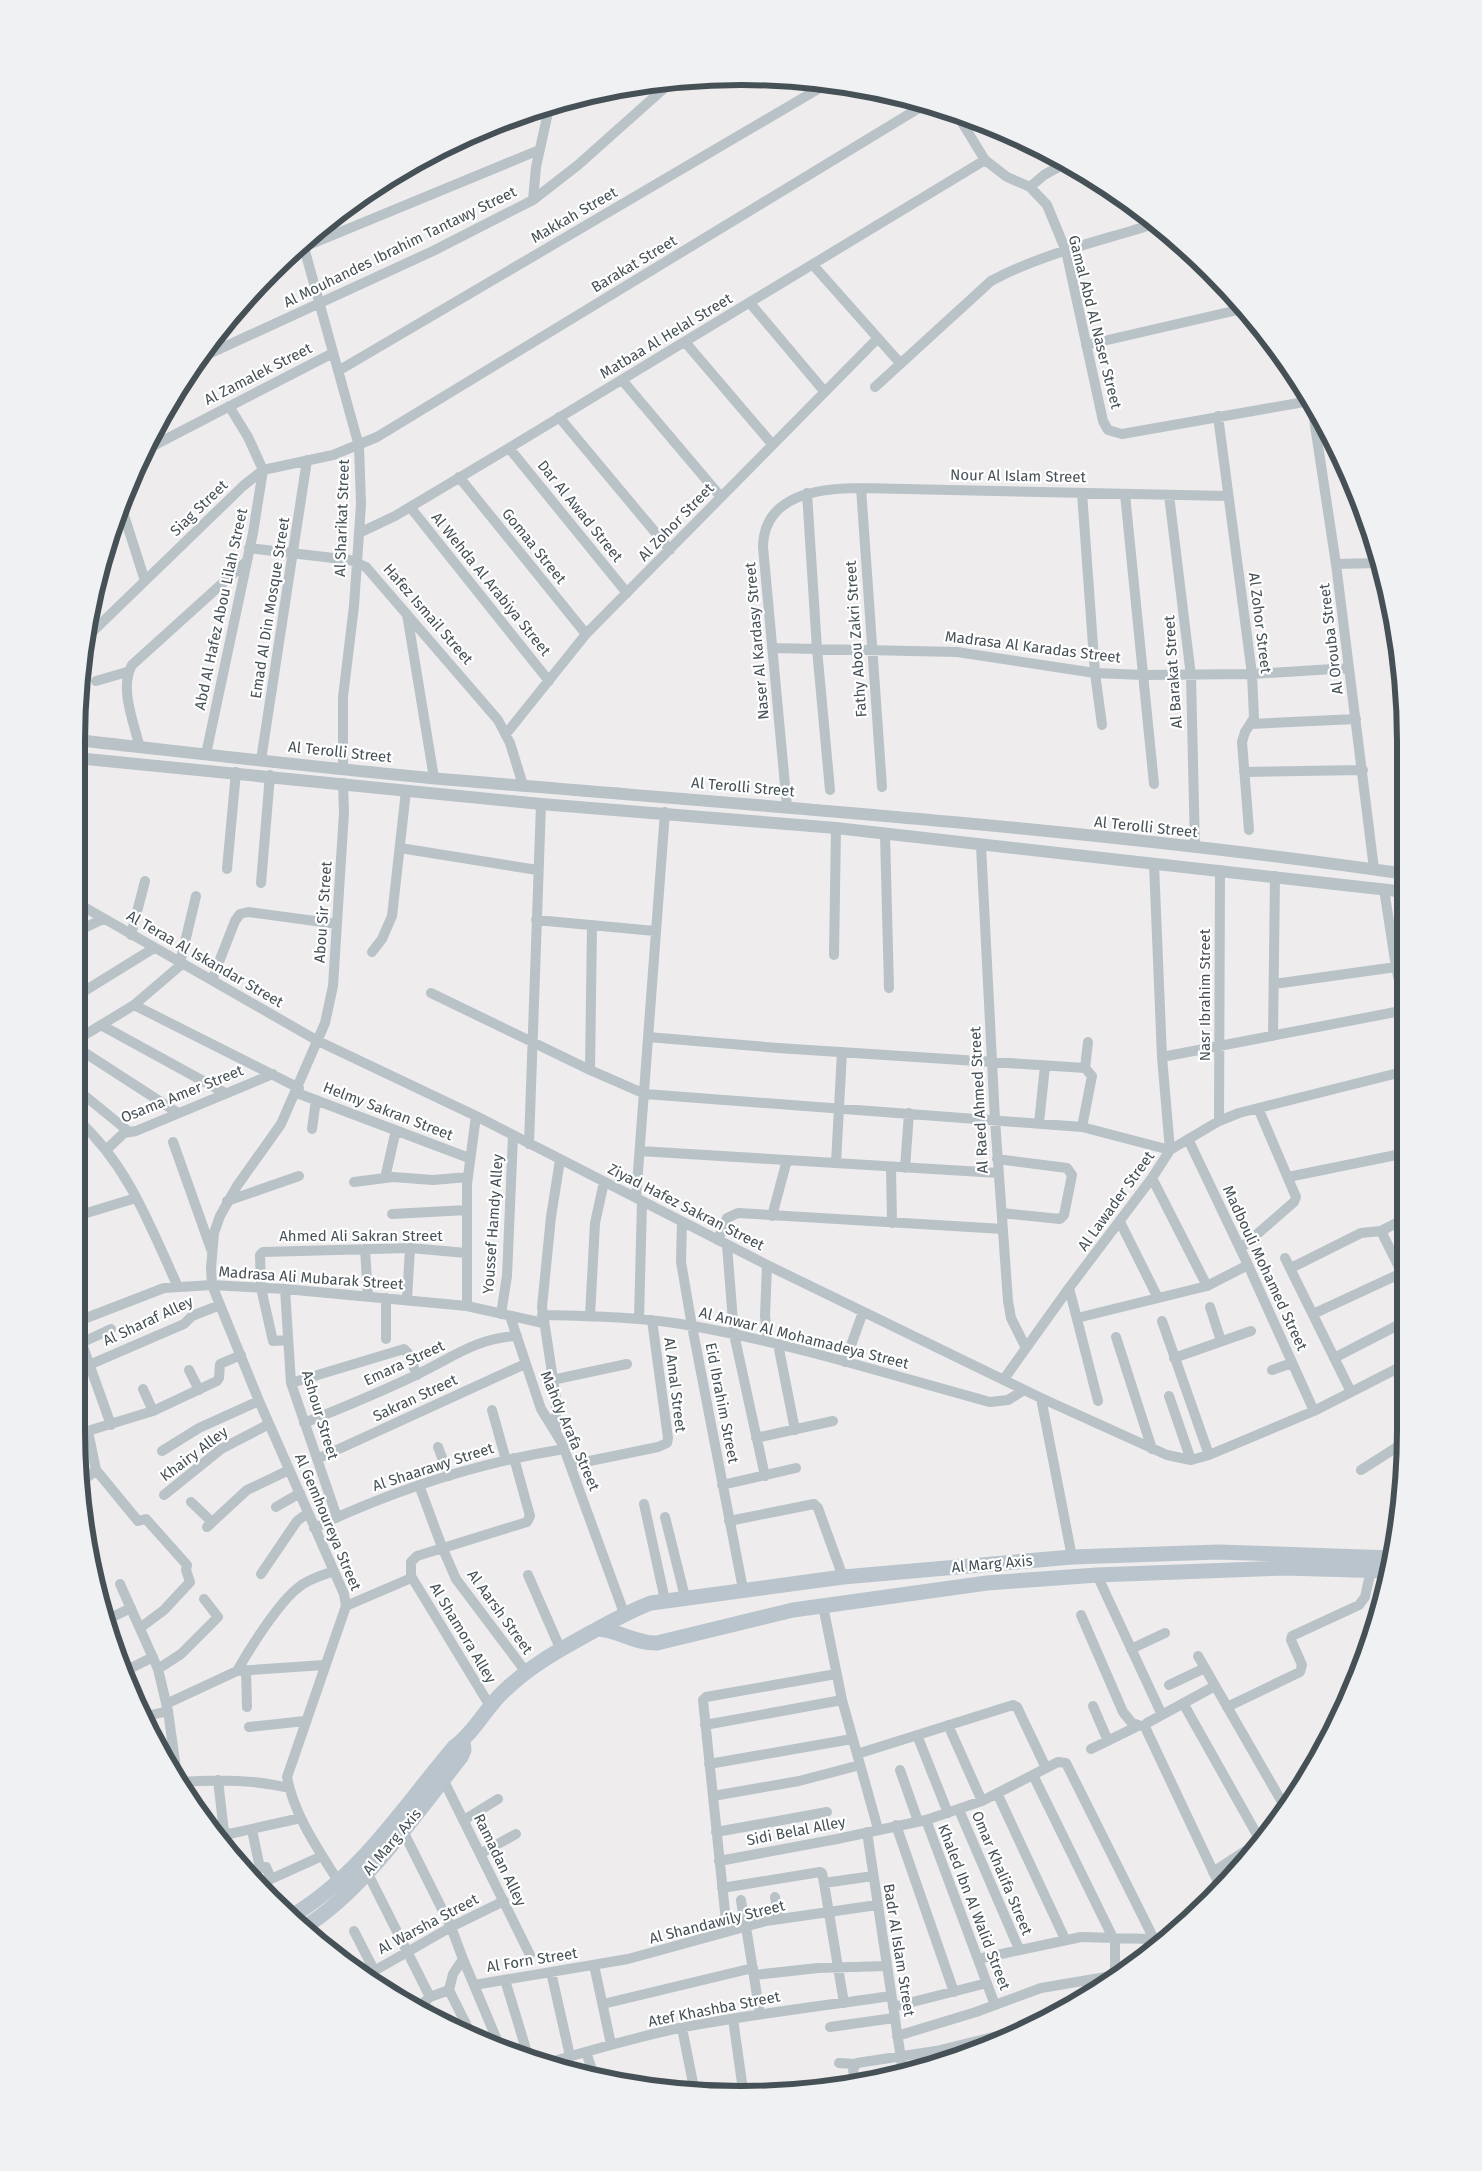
<svg xmlns="http://www.w3.org/2000/svg" width="1482" height="2171" viewBox="0 0 1482 2171" font-family="'Fira Sans',sans-serif">
<style>
.lines{fill:none;stroke-linecap:round;stroke-linejoin:round}
.minor{stroke:#b8c2c7;stroke-width:10}
.tertiary{stroke:#b8c2c7;stroke-width:12}
.secondary{stroke:#b9c4cc;stroke-width:15}
.labels{text-anchor:middle;dominant-baseline:central;stroke-width:4.5;stroke-linejoin:round;paint-order:stroke}
.street-label{font-size:15px;fill:#465157;stroke:#fff}
.rim{fill:none;stroke:#465157;stroke-width:6}
</style>
<rect width="100%" height="100%" fill="#eeecec"/>
<g class="lines">
<!-- minor -->
<path class="minor" d="M716 79 718 81
M958 116 985 160 1007 177 1030 187 1047 205 1066 251 1103 421 1108 430 1122 434 1310 401
M1030 187 1044 175 1064 164
M533 200 536 167 549 108
M303 244 359 446 361 504 354 606 343 697V770
M304 247 539 150
M813 265 900 363
M750 303 824 391
M685 342 772 444
M1086 345 1242 309
M200 358 433 251 533 200 578 165 670 83
M338 371 825 85
M622 380 721 497
M875 387 991 281C1041 254 1100 241 1154 224
M1312 406 1336 564 1374 869
M1218 416 1252 674 1254 718 1245 732 1242 742 1249 830
M559 417 670 550
M509 448 627 593
M143 451 333 353
M459 477 586 634
M861 488 882 787
M807 493 817 649 830 790
M1082 493 1095 673 1102 725
M1125 494 1154 784
M1169 495 1191 676 1195 848
M410 507 549 681
M123 512 145 581
M359 533 395 516 509 448 985 160
M249 548 350 560 366 567 498 720 510 743 523 785
M1336 564 1378 563
M407 614 434 778
M86 638 243 486 263 470 333 455 377 437 924 105
M772 648 957 652 1095 673 1143 675 1252 674 1349 668
M96 681 127 672
M1251 724 1356 719
M506 734 586 634 877 339
M140 748C134 723 119 688 132 665L246 562
M206 754 253 533 263 470 248 437 229 406
M261 760 307 460
M1244 772 1363 770
M787 807 763 547C764 494 820 488 861 488L1228 496
M885 834 889 988
M981 846 995 1120 1008 1301 1011 1318 1026 1348
M400 848 537 870
M227 869 236 772
M261 883 270 775
M1384 889 1396 967 1406 1010
M77 903 318 1041 476 1116 767 1265 1041 1398 1167 1455 1191 1460 1209 1455 1314 1411 1406 1364
M536 920 655 931
M78 931 103 919
M131 935 145 881
M372 952 382 939 392 916 406 791
M834 955 836 828
M180 963 196 896
M212 980 235 921 240 914 248 912 337 924
M1274 984 1396 967
M431 993 590 1070 645 1094 1082 1127 1170 1150 1219 1121 1239 1113 1406 1071
M78 995 154 948
M134 1005 299 1088
M101 1025 225 1093
M1273 1036 1275 876
M648 1037 778 1048 1085 1068 1092 1076 1082 1127
M78 1039 134 1005 182 964
M79 1049 178 1113
M1162 1057 1406 1010
M1085 1068 1088 1042
M590 1070 592 925
M79 1091 128 1131
M297 1093 469 1158
M79 1121C129 1167 150 1226 178 1287
M1219 1121 1220 870
M1039 1123 1045 1066
M312 1129 316 1100
M1188 1139 1248 1265 1314 1411
M173 1142 211 1249
M529 1144 541 804
M107 1149 124 1133 136 1131 273 1074
M640 1151 998 1173
M997 1159 1067 1168 1072 1175 1064 1215 1060 1219 1002 1213
M836 1163 842 1052
M891 1167 892 1223
M905 1168 909 1113
M1288 1177 1406 1153
M385 1178 396 1130
M1152 1178 1207 1286
M354 1182 393 1177 433 1180 468 1177
M636 1198 665 812
M227 1201 299 1176
M392 1214 467 1210
M80 1215 136 1198
M772 1216 787 1160
M682 1222 681 1262 692 1326 743 1589
M1120 1222 1158 1298
M1381 1231 1406 1281
M718 1240 727 1218 738 1213 1003 1229
M727 1245 734 1334 765 1476
M365 1249 368 1296
M1240 1249 1294 1202 1296 1197 1258 1108
M1285 1258 1351 1392
M767 1265 765 1316 768 1342
M1291 1268 1361 1233 1381 1231 1406 1218
M1069 1288 1098 1401
M285 1289 291 1383 337 1517
M386 1298V1339
M407 1300 410 1248
M467 1306V1184L476 1116
M1210 1307 1221 1341
M501 1314 507 1276 513 1136
M1313 1314 1406 1271
M542 1315C592 1316 644 1317 693 1326 793 1344 891 1375 990 1402L1008 1400 1024 1390
M510 1316 541 1409 562 1443 624 1613
M590 1316 595 1223 604 1182
M1077 1318 1207 1286 1248 1265
M639 1319 642 1202
M81 1320 164 1288 212 1285 285 1289 467 1306 543 1323
M1162 1321 1209 1455
M1116 1337 1152 1449
M288 1340 273 1341 261 1288 260 1255 263 1252 410 1248 466 1253
M81 1341 111 1425
M81 1343 111 1329
M778 1344 795 1430
M1174 1358 1251 1331
M1334 1358 1406 1321
M845 1362 863 1312
M89 1365 184 1324 192 1316 220 1305
M189 1370 199 1390
M1272 1370 1292 1363
M1004 1379 1069 1288 1152 1178 1170 1150 1162 1057 1154 864
M552 1380 627 1364
M291 1383 404 1349 408 1353 417 1375
M143 1389 153 1411
M1169 1396 1191 1460
M1041 1398 1072 1557
M492 1410 506 1460
M304 1423C342 1408 381 1392 418 1374 453 1357 477 1338 517 1336
M88 1431 96 1470 138 1521 146 1519 187 1565 186 1570 190 1582 164 1610 140 1628
M556 1432V1399L542 1307 551 1217 560 1160
M81 1433 153 1411 217 1381 219 1378 220 1364 241 1355
M756 1438 833 1421
M438 1447 449 1476
M162 1451 199 1428 259 1401
M317 1459 525 1364
M570 1465 658 1447 667 1443 668 1438 652 1320
M1361 1470 1405 1442
M82 1482 96 1470
M419 1485 442 1547 456 1579 526 1672
M722 1485 796 1468
M164 1495 221 1449 269 1424
M191 1502 212 1522
M644 1504 665 1600
M276 1507 300 1493
M665 1517 685 1597
M729 1521 814 1504 818 1508 843 1577
M207 1527 247 1490 289 1470
M314 1528C394 1490 477 1463 564 1449
M261 1574 297 1521 308 1513
M528 1575 560 1648
M1097 1575 1162 1715
M411 1576 490 1706
M120 1584 158 1669 168 1711 177 1776
M346 1606 409 1579 411 1576V1562L417 1556 527 1522 530 1516 514 1458
M823 1606 842 1700 878 1829
M1081 1615 1123 1712 1132 1723 1145 1727
M106 1620 131 1608
M1131 1649 1165 1633
M1198 1656 1286 1809
M158 1669 181 1654 218 1617 204 1599
M246 1670 247 1707
M125 1671 153 1657
M237 1671C250 1648 279 1602 299 1587 308 1579 323 1575 334 1571
M1169 1685 1205 1668
M1215 1686 1147 1723 1145 1727 1221 1888
M1183 1703 1260 1840
M166 1704 237 1671 324 1665
M1093 1706 1108 1741
M1227 1707 1300 1672 1302 1665 1291 1640 1292 1636 1359 1605 1365 1597 1371 1570
M147 1716 168 1711
M705 1725 842 1700
M948 1725 982 1801
M249 1727 305 1721
M917 1735 948 1813
M1091 1749 1138 1726
M857 1754 1013 1705 1017 1707 1046 1768
M709 1764 852 1739
M900 1770 918 1821
M1033 1775 1115 1942V1974
M443 1779 530 1955
M218 1780 224 1832
M180 1782C217 1779 252 1779 289 1788
M997 1793 1065 1939
M713 1796 799 1781 860 1765
M959 1810 1019 1949
M464 1820 498 1799
M926 1820 995 2005
M896 1825 954 1992
M252 1830 260 1868 266 1867 271 1879 322 1856
M214 1831 222 1830 229 1834 301 1818
M403 1831 451 1927 463 1959 453 1974 449 1990 472 2036
M716 1832 827 1812
M867 1832 903 2072
M480 1854 516 1834
M719 1861 837 1839 926 1820 982 1801 1058 1762 1066 1763 1153 1937 1151 1939 1081 1937 978 1959
M367 1872 430 1997
M1213 1872 1259 1842
M338 1881C318 1849 294 1815 287 1777L346 1606 344 1594 259 1401 220 1305 212 1285 211 1268 214 1233 220 1216 237 1186 281 1124 325 1023 333 986 344 812 343 783
M824 1883 844 2003
M722 1888 820 1872 822 1873 824 1883 873 1876
M775 1897 779 1919
M741 1900 745 1927
M746 1927 760 2014
M354 1931 374 1970
M727 1931 703 1700 706 1697 836 1674
M463 1959 497 2040
M594 1965 611 2044
M551 1972 570 2056
M367 1975 451 1927 504 1901
M754 1975 818 1968 887 1966
M505 1980 529 2059
M474 1985 628 1959 766 1921 877 1905
M603 2004 753 1968
M420 2006 430 1997 449 1990
M893 2007 987 1983
M733 2019 743 2090
M830 2027 894 2018
M682 2028 695 2093
M897 2036 976 2012 1041 1988 1112 1976
M586 2052 594 2076
M839 2063 855 2064
M544 2064C591 2050 637 2037 684 2027 753 2014 822 2006 891 1996
M855 2083 853 2069 857 2063 936 2051 1026 2029"/>
<!-- tertiary -->
<path class="tertiary" d="M76 740C194 753 312 767 430 778 756 806 1082 827 1406 874
M76 758 541 804 836 828 1406 892"/>
<!-- secondary -->
<path class="secondary" d="M599 1629C619 1631 638 1644 657 1643L793 1610 987 1583 1097 1575 1285 1568 1389 1571
M290 1917C359 1877 404 1806 454 1747 474 1733 485 1709 503 1692 533 1663 563 1648 599 1628 616 1619 632 1610 651 1603L843 1577 1072 1557 1218 1552 1393 1558
M303 1928C362 1893 418 1811 461 1757L464 1750 463 1742"/>
</g>
<g class="labels">
<!-- street labels -->
<g class="street-label">
<text transform="translate(574 215) rotate(-30)">Makkah Street</text>
<text transform="translate(400 247) rotate(-26)">Al Mouhandes Ibrahim Tantawy Street</text>
<text transform="translate(634 264) rotate(-31)">Barakat Street</text>
<text transform="translate(1095 322) rotate(76)">Gamal Abd Al Naser Street</text>
<text transform="translate(666 336) rotate(-31)">Matbaa Al Helal Street</text>
<text transform="translate(258 374) rotate(-27)">Al Zamalek Street</text>
<text transform="translate(1018 476) rotate(1)">Nour Al Islam Street</text>
<text transform="translate(199 508) rotate(-44)">Siag Street</text>
<text transform="translate(580 511) rotate(51)">Dar Al Awad Street</text>
<text transform="translate(342 518) rotate(-88)">Al Sharikat Street</text>
<text transform="translate(676 522) rotate(-46)">Al Zohor Street</text>
<text transform="translate(534 546) rotate(51)">Gomaa Street</text>
<text transform="translate(491 584) rotate(51)">Al Wehda Al Arabiya Street</text>
<text transform="translate(270 608) rotate(-81)">Emad Al Din Mosque Street</text>
<text transform="translate(221 609) rotate(-78)">Abd Al Hafez Abou Lilah Street</text>
<text transform="translate(428 614) rotate(49)">Hafez Ismail Street</text>
<text transform="translate(1260 623) rotate(83)">Al Zohor Street</text>
<text transform="translate(856 639) rotate(-94)">Fathy Abou Zakri Street</text>
<text transform="translate(1331 639) rotate(-97)">Al Orouba Street</text>
<text transform="translate(757 641) rotate(-95)">Naser Al Kardasy Street</text>
<text transform="translate(1033 647) rotate(7)">Madrasa Al Karadas Street</text>
<text transform="translate(1173 672) rotate(-94)">Al Barakat Street</text>
<text transform="translate(340 752) rotate(6)">Al Terolli Street</text>
<text transform="translate(743 787) rotate(5)">Al Terolli Street</text>
<text transform="translate(1146 827) rotate(6)">Al Terolli Street</text>
<text transform="translate(323 912) rotate(-86)">Abou Sir Street</text>
<text transform="translate(205 959) rotate(30)">Al Teraa Al Iskandar Street</text>
<text transform="translate(1205 995) rotate(-90)">Nasr Ibrahim Street</text>
<text transform="translate(182 1094) rotate(-22)">Osama Amer Street</text>
<text transform="translate(979 1100) rotate(-93)">Al Raed Ahmed Street</text>
<text transform="translate(388 1111) rotate(21)">Helmy Sakran Street</text>
<text transform="translate(1116 1201) rotate(-54)">Al Lawader Street</text>
<text transform="translate(686 1207) rotate(27)">Ziyad Hafez Sakran Street</text>
<text transform="translate(493 1224) rotate(-86)">Youssef Hamdy Alley</text>
<text x="361" y="1236">Ahmed Ali Sakran Street</text>
<text transform="translate(1265 1268) rotate(65)">Madbouli Mohamed Street</text>
<text transform="translate(311 1278) rotate(4)">Madrasa Ali Mubarak Street</text>
<text transform="translate(148 1321) rotate(-25)">Al Sharaf Alley</text>
<text transform="translate(804 1338) rotate(14)">Al Anwar Al Mohamadeya Street</text>
<text transform="translate(404 1363) rotate(-25)">Emara Street</text>
<text transform="translate(675 1385) rotate(83)">Al Amal Street</text>
<text transform="translate(415 1398) rotate(-25)">Sakran Street</text>
<text transform="translate(722 1403) rotate(79)">Eid Ibrahim Street</text>
<text transform="translate(320 1415) rotate(73)">Ashour Street</text>
<text transform="translate(570 1431) rotate(67)">Mahdy Arafa Street</text>
<text transform="translate(194 1454) rotate(-37)">Khairy Alley</text>
<text transform="translate(433 1467) rotate(-18)">Al Shaarawy Street</text>
<text transform="translate(328 1522) rotate(67)">Al Gemhoureya Street</text>
<text transform="translate(992 1564) rotate(-5)">Al Marg Axis</text>
<text transform="translate(500 1612) rotate(54)">Al Aarsh Street</text>
<text transform="translate(463 1633) rotate(59)">Al Shamora Alley</text>
<text transform="translate(796 1831) rotate(-11)">Sidi Belal Alley</text>
<text transform="translate(392 1842) rotate(-50)">Al Marg Axis</text>
<text transform="translate(500 1860) rotate(64)">Ramadan Alley</text>
<text transform="translate(1002 1873) rotate(67)">Omar Khalifa Street</text>
<text transform="translate(974 1907) rotate(69)">Khaled Ibn Al Walid Street</text>
<text transform="translate(717 1922) rotate(-14)">Al Shandawily Street</text>
<text transform="translate(428 1924) rotate(-28)">Al Warsha Street</text>
<text transform="translate(899 1950) rotate(81)">Badr Al Islam Street</text>
<text transform="translate(532 1960) rotate(-9)">Al Forn Street</text>
<text transform="translate(714 2009) rotate(-11)">Atef Khashba Street</text>
</g>
</g>
<!-- crop -->
<path d="M0 0H1482V2171H0ZM741 85H741A656 656 0 0 1 1397 741V1430A656 656 0 0 1 741 2086H741A656 656 0 0 1 85 1430V741A656 656 0 0 1 741 85Z" fill="#f0f1f2" fill-rule="evenodd"/>
<path class="rim" d="M741 85H741A656 656 0 0 1 1397 741V1430A656 656 0 0 1 741 2086H741A656 656 0 0 1 85 1430V741A656 656 0 0 1 741 85Z"/>
</svg>
